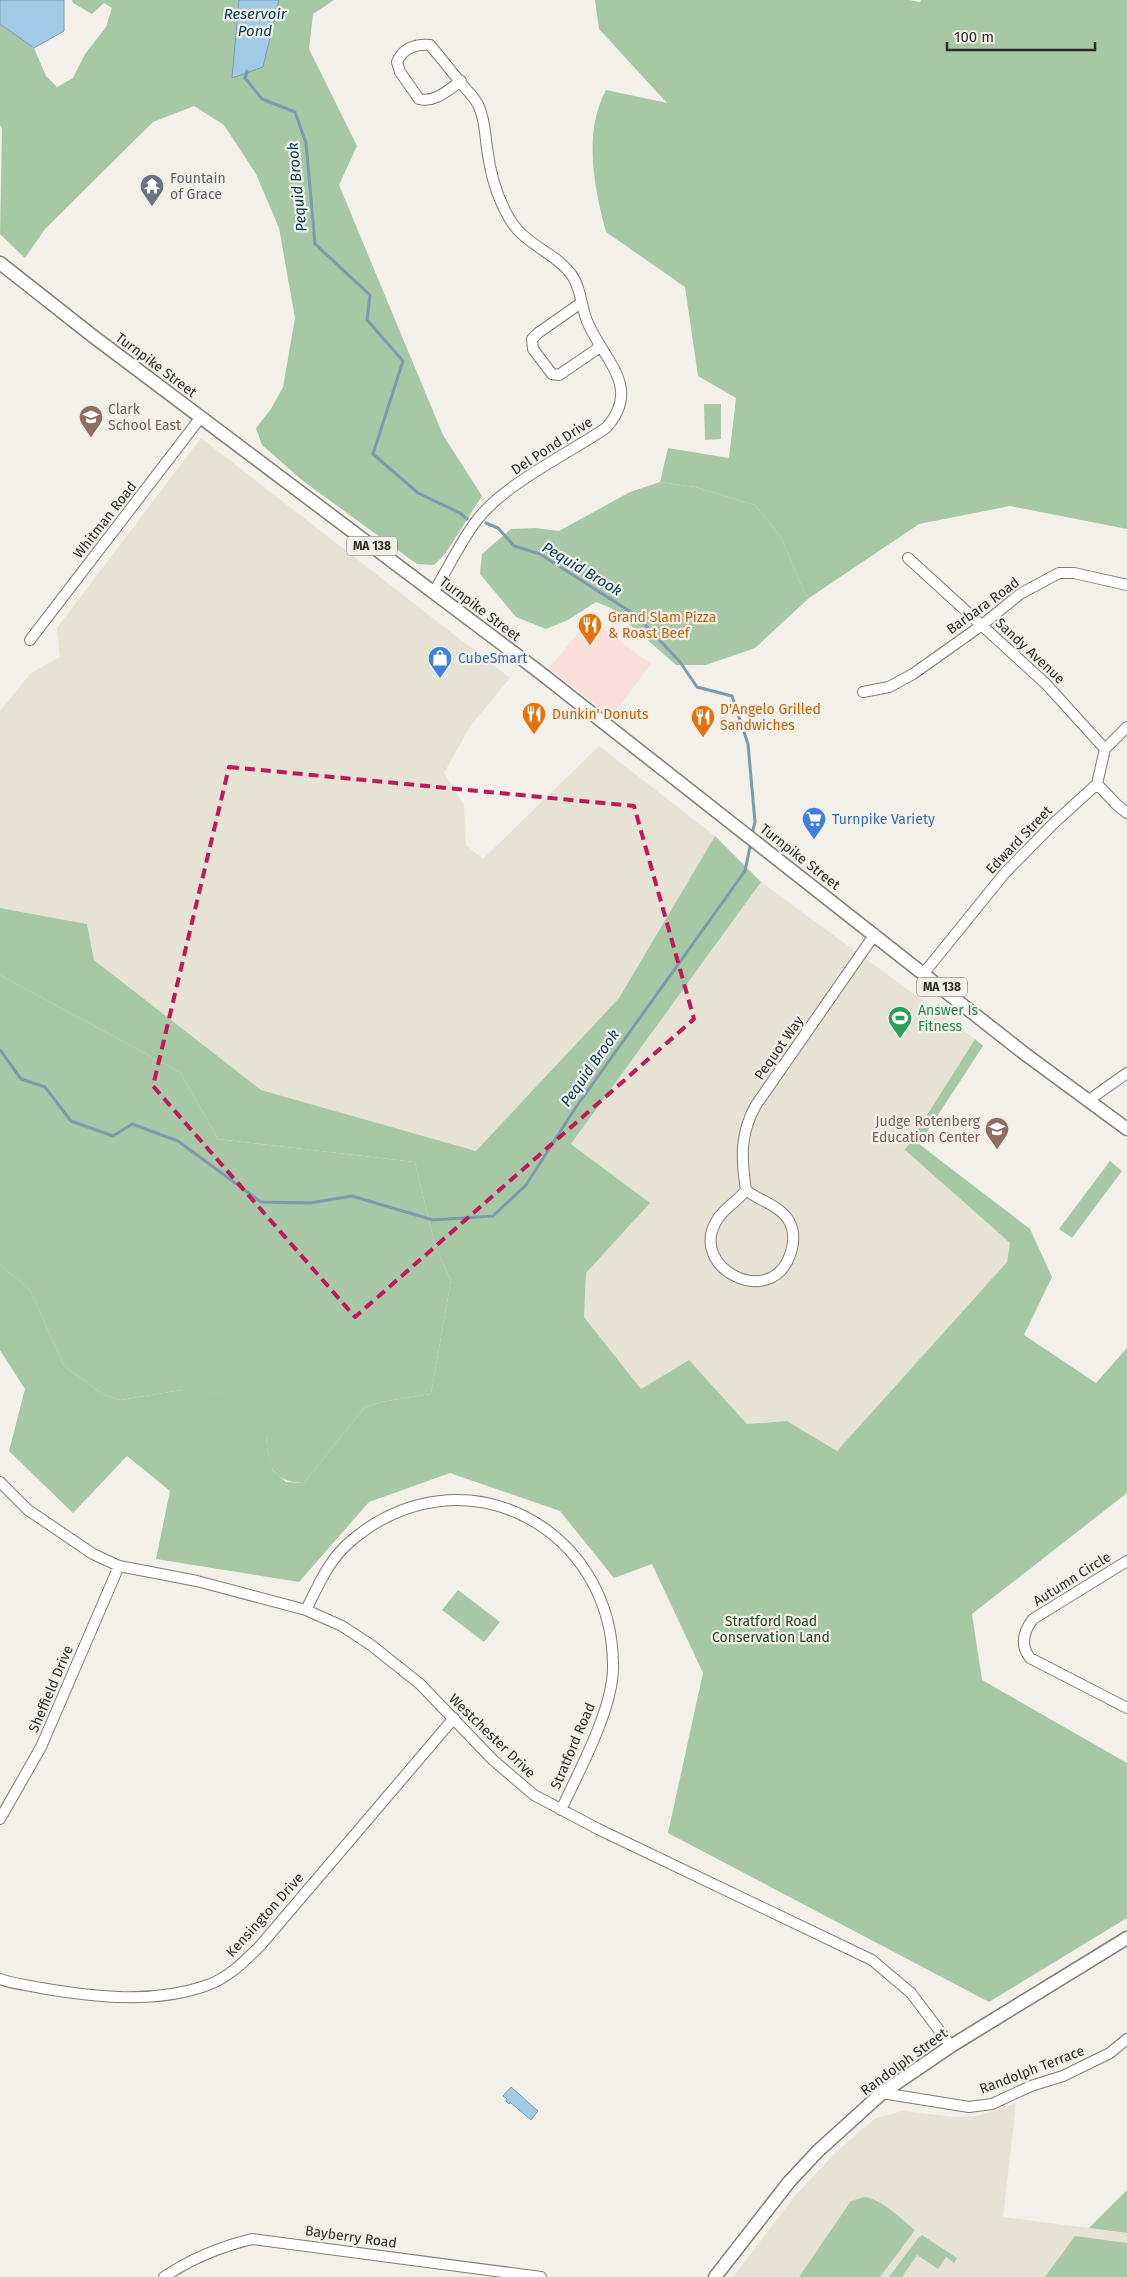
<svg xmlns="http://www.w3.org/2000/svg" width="1127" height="2277" viewBox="0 0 1127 2277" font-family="'Fira Sans',sans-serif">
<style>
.commercial{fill:#fadfdc}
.built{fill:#e6e3d4}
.green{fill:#a9c8a7}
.forest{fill:#a7c8a5}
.water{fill:#a0cae6;stroke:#7e9bad}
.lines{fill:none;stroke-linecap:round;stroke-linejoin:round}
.stream{stroke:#7e9bad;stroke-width:3}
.minor-casing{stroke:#7e7d76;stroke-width:12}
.major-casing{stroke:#7e7d76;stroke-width:15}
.minor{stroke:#fff;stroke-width:10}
.major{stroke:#fff;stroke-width:12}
.marked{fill:none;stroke:#c2185b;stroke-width:4;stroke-dasharray:10 6;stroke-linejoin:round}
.labels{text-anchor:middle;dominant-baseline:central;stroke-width:4.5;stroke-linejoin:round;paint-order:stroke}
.shield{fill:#f2f0e8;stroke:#686762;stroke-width:1}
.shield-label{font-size:12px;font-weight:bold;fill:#2d2c29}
.worship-label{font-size:14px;fill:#5b616d;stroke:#f2f0e8;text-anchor:start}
.street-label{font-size:14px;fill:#2d2c29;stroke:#f2f0e8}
.education-label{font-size:14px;fill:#785e54;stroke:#f2f0e8;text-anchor:start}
.food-label{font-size:14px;fill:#c56008;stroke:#f2f0e8;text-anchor:start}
.shop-label{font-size:14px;fill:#366cbe;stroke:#f2f0e8;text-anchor:start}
.leisure-label{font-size:14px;fill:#27864d;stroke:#f2f0e8;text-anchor:start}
.park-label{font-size:14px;fill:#1b491b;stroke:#f2f0e8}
.water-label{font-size:15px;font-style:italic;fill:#013b56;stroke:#f2f0e8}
</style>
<rect width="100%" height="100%" fill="#f2f0e8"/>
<!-- commercial -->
<path class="commercial" d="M590 619 651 664 611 717 549 668Z"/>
<!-- built -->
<path class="built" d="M201 438 510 678 471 725 444 773 464 805 466 845 483 859 599 746 715 836 619 998 476 1151 261 1090 94 960 87 924 0 908V711L31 673 60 657 57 628Z
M761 882 975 1039 905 1150 1010 1243 1007 1262 837 1451 787 1421 747 1424 689 1360 641 1389 584 1317 586 1273 649 1203 571 1144Z
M1016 2103 1003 2217 1127 2233V2277H733L795 2196 836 2152 876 2118 903 2111 954 2117 977 2116Z"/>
<!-- green -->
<path class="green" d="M704 404H721V439L705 440Z
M660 482 695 487 755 505 781 537 805 594 809 598 755 648 706 665H676L611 608 596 602 568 620 546 629 516 617 480 574 482 554 511 529 535 528 559 531 630 492Z
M0 975 180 1072 218 1139 415 1162 436 1249 451 1280 431 1394 381 1402 364 1408 304 1483C270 1481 269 1467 266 1436L182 1390 120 1400 104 1395 64 1366 30 1290 0 1265Z
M1110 1161 1122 1171 1072 1238 1059 1229Z
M458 1590 500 1622 484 1642 442 1610Z
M864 2197C882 2199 901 2219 915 2230L880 2277H799L851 2201Z
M922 2235 957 2258 954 2263 946 2257 938 2269 917 2255 902 2277H889L919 2237Z
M1075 2236 1127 2243V2277H1045Z"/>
<!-- forest -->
<path class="forest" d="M72 0H239L233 77 263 67 279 0H334L313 14 309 49 357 146 339 185 443 435 482 496 445 554 434 565 417 564 303 481 262 445 256 428 271 409 283 387 295 318 279 228 256 174 224 125 194 106 153 122 45 229 25 258 0 234 2 128 0 125V24L34 48 46 76 57 87 73 78 85 54 106 27 112 8 104 3 92 14 73 3Z
M595 0H909L920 2 921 0H1127V529L1010 506 919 524 809 598 805 594 781 537 755 505 695 487 660 482 668 448 729 458 736 398 698 376 685 287 606 232C594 187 583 133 606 90L667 103 599 29Z
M715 836 761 882 571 1144 650 1203 586 1273 584 1317 641 1389 689 1360 747 1424 787 1421 837 1451 1007 1262 1010 1243 905 1150 975 1039 983 1046 919 1144 1030 1229 1052 1277 1024 1335 1096 1383 1127 1348V1493L972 1614 982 1680 1127 1763V1918L989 2002 668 1833 703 1673 652 1564 614 1578 560 1511 450 1473 369 1502 299 1582 156 1559 170 1491 127 1456 73 1513 9 1451 25 1389 0 1350V1265L30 1290 64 1366 104 1395 120 1400 182 1390 250 1403 266 1436 268 1454 273 1471 286 1482 304 1483 364 1408 381 1402 431 1394 451 1280 436 1249 415 1162 218 1139 180 1072 0 975V908L87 924 94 960 261 1090 476 1151 619 998Z
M1127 2190V2233L1089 2228Z"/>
<!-- water -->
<path class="water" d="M0 0H64V31L34 48 0 24Z
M239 0H279L263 67 232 78Z
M511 2087 538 2111 531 2120 510 2102 509 2104 506 2101 507 2099 503 2096Z"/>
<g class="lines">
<!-- stream -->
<path class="stream" d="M247 71 245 78 262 99 295 112 306 143 315 244 370 295 367 320 403 361 373 454 418 493 460 513 467 519
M486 523 498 528 514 546 540 554 637 616 680 662 697 687 732 696 748 744 755 822 752 834
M0 1050 21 1079 45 1087 71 1121 113 1136 132 1124 178 1141 261 1202 310 1203 352 1196 433 1220 493 1216 526 1185 576 1107 745 871 751 842"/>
<defs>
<path id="minor" d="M581 303 538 333 532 339 533 349 552 374 559 375 600 347
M908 558 1046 684 1105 749
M433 593C448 569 460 542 477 520 503 485 569 453 606 428 643 387 603 360 587 321 581 306 581 287 571 274 554 251 523 245 508 216 496 195 490 172 487 148 485 135 485 120 479 107 476 99 471 95 466 89 454 75 442 59 430 45 415 44 403 48 397 62L400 72 419 99C435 103 448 90 461 81
M30 640 201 417
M863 692 889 687 913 674 982 625 1020 594 1059 573H1074L1127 585
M1097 784 1117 805 1127 813
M924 973 1004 874 1053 824 1097 784 1105 749 1127 727
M1089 1100 1127 1073
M746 1190C759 1201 780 1205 789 1221 795 1232 794 1244 790 1255 771 1310 687 1268 717 1220 724 1208 738 1201 746 1190 741 1158 740 1133 756 1105L875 934
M0 1482 28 1510 93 1554 119 1566 197 1581 306 1610 342 1626 371 1645 420 1684 493 1760 534 1795 598 1829 872 1960 911 1993 951 2046
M1127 1561 1033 1619C1023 1632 1020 1645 1030 1658L1127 1708
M306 1610C318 1586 329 1559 351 1541 461 1447 615 1526 613 1669 612 1711 579 1771 561 1810
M0 1819 41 1747 119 1566
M0 1979C13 1984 28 1985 41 1988 94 1997 153 2004 205 1986 227 1979 244 1962 260 1946L454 1718
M882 2093 969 2107 992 2104 1031 2086 1063 2076 1110 2053 1127 2039
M164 2277C192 2258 219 2247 252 2239L541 2277"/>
<path id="major" d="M0 263 94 337 538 671 1025 1054 1127 1129
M715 2277 789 2182 818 2151 882 2093 951 2046 1127 1938"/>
</defs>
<!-- minor casing -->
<use href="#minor" class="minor-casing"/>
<!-- major casing -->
<use href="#major" class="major-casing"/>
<!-- minor -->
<use href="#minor" class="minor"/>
<!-- major -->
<use href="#major" class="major"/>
</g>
<!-- marked area -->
<path class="marked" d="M229 767 634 806 694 1019 355 1317 153 1086Z"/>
<!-- icons -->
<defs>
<symbol id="temple-pin" viewBox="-11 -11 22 30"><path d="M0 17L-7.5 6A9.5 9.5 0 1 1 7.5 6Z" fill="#6b7280" stroke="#f2f0e8"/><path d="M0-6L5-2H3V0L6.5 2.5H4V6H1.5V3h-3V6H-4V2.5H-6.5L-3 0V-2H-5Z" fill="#fff"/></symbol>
<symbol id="school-pin" viewBox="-11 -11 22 30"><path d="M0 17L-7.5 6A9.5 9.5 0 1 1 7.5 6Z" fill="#8d6e63" stroke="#f2f0e8"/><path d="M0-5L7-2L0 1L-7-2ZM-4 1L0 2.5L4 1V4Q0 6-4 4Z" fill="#fff"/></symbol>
<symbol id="restaurant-pin" viewBox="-11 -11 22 30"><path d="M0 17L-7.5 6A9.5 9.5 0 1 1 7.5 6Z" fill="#e8710a" stroke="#f2f0e8"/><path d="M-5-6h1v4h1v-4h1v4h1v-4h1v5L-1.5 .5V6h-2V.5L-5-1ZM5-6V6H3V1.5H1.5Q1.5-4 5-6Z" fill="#fff"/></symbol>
<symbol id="shop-pin" viewBox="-11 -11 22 30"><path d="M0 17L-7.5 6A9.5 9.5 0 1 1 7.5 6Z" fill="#3f7fe0" stroke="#f2f0e8"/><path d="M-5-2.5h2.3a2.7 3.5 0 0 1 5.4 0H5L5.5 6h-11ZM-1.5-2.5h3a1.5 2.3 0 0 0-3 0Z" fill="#fff"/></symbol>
<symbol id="supermarket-pin" viewBox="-11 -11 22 30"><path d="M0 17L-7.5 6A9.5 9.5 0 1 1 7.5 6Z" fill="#3f7fe0" stroke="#f2f0e8"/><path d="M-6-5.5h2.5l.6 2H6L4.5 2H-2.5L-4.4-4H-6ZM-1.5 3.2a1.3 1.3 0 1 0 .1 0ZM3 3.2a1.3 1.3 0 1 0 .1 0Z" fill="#fff"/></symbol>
<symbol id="stadium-pin" viewBox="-11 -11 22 30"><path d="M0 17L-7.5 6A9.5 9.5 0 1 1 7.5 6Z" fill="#2e9e5b" stroke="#f2f0e8"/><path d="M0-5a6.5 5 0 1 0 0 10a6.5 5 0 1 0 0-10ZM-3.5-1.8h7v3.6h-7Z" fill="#fff"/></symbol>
</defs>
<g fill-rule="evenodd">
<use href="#temple-pin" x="138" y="172" width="28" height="38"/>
<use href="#school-pin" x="77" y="403" width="28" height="38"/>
<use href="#restaurant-pin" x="576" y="611" width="28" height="38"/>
<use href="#shop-pin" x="426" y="644" width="28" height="38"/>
<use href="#restaurant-pin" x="520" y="700" width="28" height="38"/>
<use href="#restaurant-pin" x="689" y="703" width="28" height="38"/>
<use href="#supermarket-pin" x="800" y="805" width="28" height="38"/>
<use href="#stadium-pin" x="886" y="1004" width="28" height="38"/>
<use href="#school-pin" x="983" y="1115" width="28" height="38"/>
</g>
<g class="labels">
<!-- shield labels -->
<g class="shield">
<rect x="347" y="536.5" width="50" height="19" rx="4"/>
<rect x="917" y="977.5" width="50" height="19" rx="4"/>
</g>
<g class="shield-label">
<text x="372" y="546">MA 138</text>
<text x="942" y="987">MA 138</text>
</g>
<!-- worship labels -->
<g class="worship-label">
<text x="170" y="178">Fountain<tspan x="170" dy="16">of Grace</tspan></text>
</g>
<!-- street labels -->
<g class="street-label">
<text transform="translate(156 365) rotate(37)">Turnpike Street</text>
<text transform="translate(552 446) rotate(-33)">Del Pond Drive</text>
<text transform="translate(105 520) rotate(-52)">Whitman Road</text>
<text transform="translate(983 606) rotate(-36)">Barbara Road</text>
<text transform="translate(480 609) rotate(37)">Turnpike Street</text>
<text transform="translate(1030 651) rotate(43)">Sandy Avenue</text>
<text transform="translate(1019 840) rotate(-46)">Edward Street</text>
<text transform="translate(800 857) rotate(38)">Turnpike Street</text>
<text transform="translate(779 1048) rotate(-55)">Pequot Way</text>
<text transform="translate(1072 1579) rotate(-32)">Autumn Circle</text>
<text transform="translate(51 1689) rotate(-67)">Sheffield Drive</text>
<text transform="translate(492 1736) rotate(44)">Westchester Drive</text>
<text transform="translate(573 1746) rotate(-67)">Stratford Road</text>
<text transform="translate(265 1915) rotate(-48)">Kensington Drive</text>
<text transform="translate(904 2062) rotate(-36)">Randolph Street</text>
<text transform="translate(1032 2070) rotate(-21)">Randolph Terrace</text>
<text transform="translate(351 2237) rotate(8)">Bayberry Road</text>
</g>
<!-- education labels -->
<g class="education-label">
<text x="108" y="409">Clark<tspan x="108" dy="16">School East</tspan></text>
<text x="980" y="1121" text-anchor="end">Judge Rotenberg<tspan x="980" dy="16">Education Center</tspan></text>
</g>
<!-- food labels -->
<g class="food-label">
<text x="608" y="617">Grand Slam Pizza<tspan x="608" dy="16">&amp; Roast Beef</tspan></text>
<text x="720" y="709">D'Angelo Grilled<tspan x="720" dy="16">Sandwiches</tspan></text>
<text x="552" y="714">Dunkin' Donuts</text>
</g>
<!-- shop labels -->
<g class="shop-label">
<text x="458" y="658">CubeSmart</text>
<text x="832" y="819">Turnpike Variety</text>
</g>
<!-- leisure labels -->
<g class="leisure-label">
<text x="918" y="1010">Answer Is<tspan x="918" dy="16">Fitness</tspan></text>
</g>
<!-- park labels -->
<g class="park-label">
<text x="771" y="1621">Stratford Road<tspan x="771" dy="16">Conservation Land</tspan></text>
</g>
<!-- water labels -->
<g class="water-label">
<text x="255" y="14">Reservoir<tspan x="255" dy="17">Pond</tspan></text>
<text transform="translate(297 187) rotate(-96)">Pequid Brook</text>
<text transform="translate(582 569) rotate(31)">Pequid Brook</text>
<text transform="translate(590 1068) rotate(-55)">Pequid Brook</text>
</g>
</g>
<!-- scale -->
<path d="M947 42v8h148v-8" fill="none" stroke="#2d2c29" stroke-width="2.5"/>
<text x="954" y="42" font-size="15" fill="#2d2c29" stroke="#f2f0e8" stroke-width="4" paint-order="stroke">100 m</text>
</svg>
